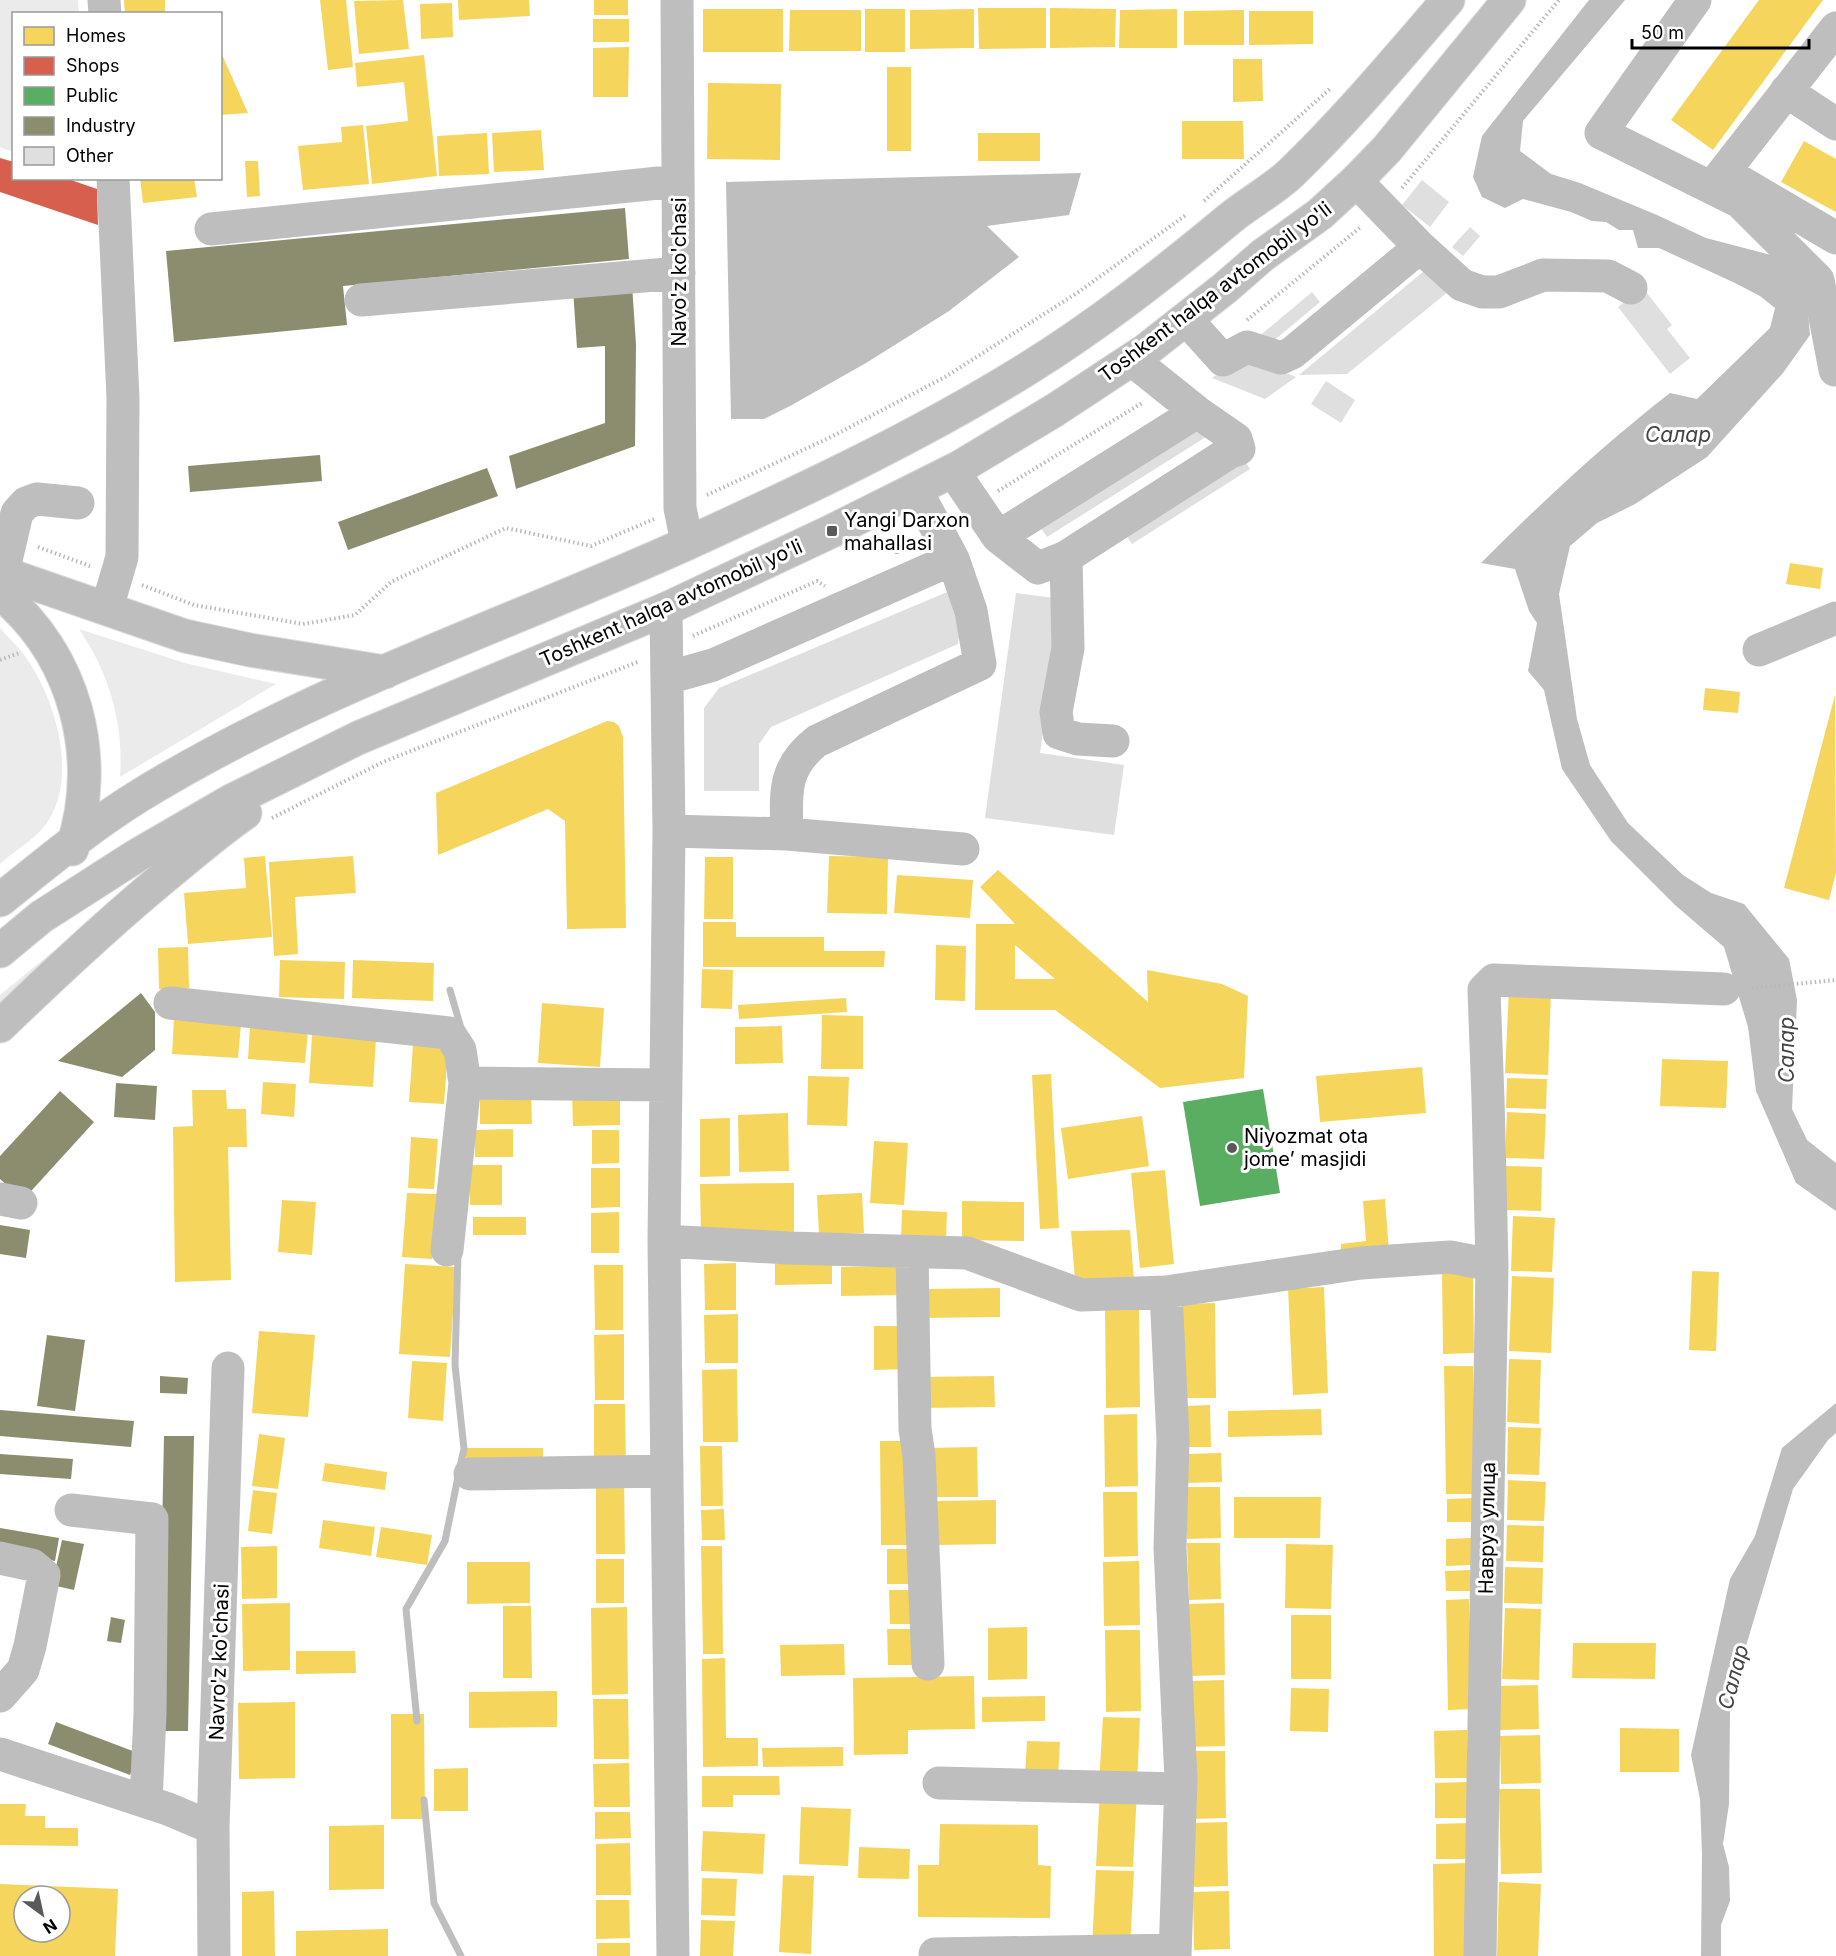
<svg xmlns="http://www.w3.org/2000/svg" width="1836" height="1956" viewBox="0 0 1836 1956" font-family="Inter,sans-serif">
<style>
.green{fill:#ebebeb}
.water{fill:#bebebe}
.homes{fill:#f6d55c;fill-rule:evenodd}
.shops{fill:#d6604d}
.public{fill:#5aae61}
.industry{fill:#8c8c6e}
.lines{fill:none;stroke-linecap:round;stroke-linejoin:round}
.stream{stroke:#bebebe;stroke-width:7}
.building{fill:#dfdfdf}
.highway-casing{stroke:#dbdbdb;stroke-width:35}
.path{stroke:#b9b9b9;stroke-width:4;stroke-dasharray:1.5 3;stroke-linecap:butt}
.minor{stroke:#bebebe;stroke-width:33}
.highway{stroke:#bebebe;stroke-width:33}
.poi-dot{fill:#595959;stroke:#fff;stroke-width:2}
.labels{text-anchor:middle;dominant-baseline:central;stroke-width:6;stroke-linejoin:round;paint-order:stroke}
.street-label{font-size:20px;fill:#000;stroke:#fff}
.poi-label{font-size:20px;fill:#000;stroke:#fff;text-anchor:start}
.water-label{font-size:21px;font-style:italic;fill:#434343;stroke:#fff}
</style>
<rect width="100%" height="100%" fill="#fff"/>
<!-- green -->
<path class="green" d="M0 0H78L79 13 14 14 13 152 0 147Z
M0 628C7 636 15 644 22 652 55 695 82 781 43 828 31 842 13 852 0 864Z
M79 629 185 663 276 684 120 777C124 723 109 673 79 629Z
M112 903 0 1005V995Z"/>
<!-- water -->
<path class="water" d="M1589 0H1625L1523 121 1520 151 1551 174 1580 183 1657 215 1706 238 1771 255 1801 278 1807 299 1810 335 1783 373 1707 457 1635 504 1597 523 1570 546 1559 594 1577 719 1590 765 1628 823 1683 875 1711 893 1744 904 1789 959 1797 1000 1792 1109 1807 1140 1836 1163V1211L1796 1183 1756 1091 1748 1027 1724 947 1675 905 1611 841 1562 769 1544 690 1528 671 1537 623 1529 611 1515 569 1481 563C1541 503 1603 445 1670 393L1697 399 1770 328 1775 308 1760 296 1735 283 1659 248H1638L1633 230H1619L1606 222 1592 221 1571 212 1523 199 1505 208 1482 197 1473 177 1482 136Z
M1081 173 1069 215 987 226 1019 257 949 311 866 363 790 406 764 419H731L726 182Z
M1836 1403V1433L1828 1440 1793 1489 1746 1646 1730 1713 1729 1804 1723 1844 1729 1867 1730 1901 1721 1925V1956H1701L1702 1854 1700 1799 1691 1755 1730 1579 1755 1536 1782 1448Z"/>
<!-- homes -->
<path class="homes" d="M124 0H165V13L125 14Z
M320 0H346L353 67 328 70Z
M403 0 409 49 359 54 354 1Z
M458 0H529L530 16 459 20Z
M594 0H628V15H594Z
M1759 0H1823L1713 150 1671 120Z
M452 3 453 37 421 39 420 4Z
M978 8H1046V48L979 49Z
M1050 8 1116 9 1115 47 1050 48Z
M703 9H783V52H703Z
M865 9H905V52H865Z
M974 9V48L910 49V10Z
M1177 9V48H1119L1120 10Z
M790 10H861V51H789Z
M1244 10V45H1184V11Z
M1249 11H1313V44L1249 45Z
M593 19H629V42H593Z
M629 47 628 97H593V48Z
M220 50 248 113 220 115Z
M424 55 437 176 372 184 366 126 408 121 404 82 357 87 355 63Z
M1233 59H1262L1263 101 1233 102Z
M887 67H911V151H887Z
M708 83 781 84 780 160 707 159Z
M1182 121H1243L1244 159H1182Z
M363 125 369 184 303 190 298 146 342 142 341 127Z
M541 130 544 170 494 172 492 133Z
M487 133 489 174 439 176 437 136Z
M978 133H1040V161H978Z
M1804 141 1836 159V212L1781 182Z
M245 161H258L260 196 247 197Z
M140 178H194L197 197 143 203Z
M1790 563 1823 568 1820 589 1786 584Z
M1705 688 1740 692 1738 713 1703 710Z
M1835 695 1836 873 1829 900 1784 888Z
M607 721 614 722 619 726 623 737 626 928 567 929 565 821 548 809 438 855 436 793Z
M265 856 272 937 188 944 184 893 246 888 244 858Z
M353 856 356 893 295 897 298 954 274 956 269 862Z
M829 856 888 857 887 914 827 913Z
M705 857H733V919H704Z
M998 870 1148 1002 1147 970 1222 984 1248 996 1244 1078 1160 1088 1055 1010H975L976 924H1015L980 887ZM1015 945 1055 979H1015Z
M897 875 973 880 970 918 894 913Z
M703 922H736V937H824V951H885L884 967H703Z
M936 945 966 946 965 1001 935 1000Z
M188 947 189 988 159 989 158 948Z
M280 960 345 962 344 999 279 997Z
M353 960 434 963 433 1001 352 998Z
M702 969 733 970 732 1009 701 1008Z
M1509 989 1551 991 1548 1075 1505 1073Z
M846 998 847 1012 739 1019 738 1005Z
M542 1003 604 1008 600 1067 538 1063Z
M822 1015 863 1016V1069H821Z
M174 1020 241 1024 238 1058 172 1054Z
M782 1026 783 1063 735 1064V1027Z
M250 1027 308 1031 305 1063 248 1059Z
M312 1035 376 1039 373 1087 309 1083Z
M413 1045 448 1048 444 1104 409 1102Z
M1662 1059 1728 1061 1726 1108 1660 1106Z
M1422 1067 1426 1113 1320 1122 1316 1076Z
M1051 1074 1059 1228 1040 1229 1032 1075Z
M808 1076 849 1077 847 1126 807 1125Z
M1507 1078 1547 1079 1546 1109 1506 1108Z
M263 1082 296 1084 294 1117 261 1114Z
M192 1090H226L227 1109H246L247 1147H228L231 1280 175 1282 173 1127 193 1126Z
M480 1094H531L532 1124H480Z
M620 1094V1125L573 1126 572 1095Z
M1507 1112 1546 1114 1544 1159 1505 1158Z
M788 1113 789 1171 739 1172 738 1115Z
M1142 1116 1149 1166 1068 1179 1061 1128Z
M730 1118V1176L700 1177V1119Z
M513 1129V1157H475V1130Z
M592 1130H619V1163L592 1164Z
M411 1137 438 1139 434 1189 408 1188Z
M874 1141 908 1143 904 1205 870 1203Z
M470 1165H502V1205H470Z
M1505 1166 1542 1167 1541 1211 1504 1210Z
M591 1168H620V1207L591 1208Z
M1165 1170 1174 1264 1140 1268 1131 1173Z
M794 1183V1235L701 1236 700 1184Z
M407 1193 437 1194 432 1259 402 1257Z
M862 1193 864 1233 819 1235 817 1195Z
M1385 1199 1389 1252 1341 1255V1244L1366 1241 1363 1201Z
M282 1200 316 1202 312 1255 278 1252Z
M962 1201 1024 1202V1241L962 1240Z
M902 1210 947 1212 946 1241 901 1239Z
M619 1212V1253H591V1213Z
M1513 1216 1555 1218 1552 1272 1511 1271Z
M473 1217H526V1235H473Z
M1130 1230 1134 1281 1075 1279 1071 1231Z
M736 1263V1310H705L704 1264Z
M832 1263V1284L775 1285V1264Z
M405 1264 456 1267 450 1357 399 1354Z
M594 1265H623V1330H595Z
M905 1266V1295L841 1296V1267Z
M1442 1271H1473L1474 1353 1443 1354Z
M1692 1271 1719 1272 1716 1351 1689 1350Z
M1512 1276 1554 1278 1551 1353 1509 1351Z
M1324 1287 1328 1393 1293 1395 1288 1289Z
M1000 1288V1317L920 1318V1289Z
M1215 1303 1216 1398H1183L1181 1304Z
M1105 1306H1139L1140 1407 1106 1408Z
M738 1314V1363H705L704 1315Z
M874 1326H906L907 1369 874 1370Z
M259 1331 315 1335 308 1417 252 1413Z
M624 1334V1400H595L594 1335Z
M1509 1359 1541 1360 1539 1424 1507 1422Z
M412 1361 447 1363 443 1421 408 1418Z
M1444 1366H1473L1475 1494H1446Z
M737 1369 738 1442H703L702 1370Z
M994 1376 995 1407 920 1408V1377Z
M594 1404H625L626 1468H594Z
M1210 1405 1211 1447H1186L1185 1406Z
M1321 1409 1322 1435 1228 1437V1411Z
M1137 1414 1138 1486 1105 1487 1104 1415Z
M1508 1427 1541 1428 1539 1475 1507 1474Z
M259 1434 285 1438 278 1489 252 1486Z
M880 1441H913L915 1545H881Z
M700 1446H722L723 1506H701Z
M977 1447 978 1497H926L925 1448Z
M466 1448H543V1467L466 1468Z
M1221 1453 1222 1482 1186 1483 1185 1454Z
M325 1463 387 1472 385 1490 322 1481Z
M596 1474H624L625 1554H596Z
M1508 1480 1546 1482 1544 1521 1507 1520Z
M1186 1487H1220L1221 1538 1187 1539Z
M253 1490 277 1493 272 1534 248 1531Z
M1103 1492H1137L1138 1556 1104 1557Z
M1234 1497H1321L1320 1538H1234Z
M1474 1498V1522H1447V1499Z
M996 1500V1544L937 1545 936 1501Z
M724 1509 725 1540H702L701 1510Z
M323 1520 375 1527 371 1556 319 1548Z
M1507 1525 1544 1526 1543 1562 1506 1561Z
M381 1527 432 1535 427 1565 376 1557Z
M1471 1538V1565L1446 1566V1539Z
M1187 1543H1220L1221 1599 1189 1600Z
M1286 1544 1333 1545 1331 1609 1285 1608Z
M277 1546V1598L242 1599 241 1547Z
M701 1546H722L723 1654H703Z
M887 1549H915L916 1584H887Z
M596 1559H624V1603H596Z
M1139 1561 1140 1625 1104 1626 1103 1562Z
M467 1562H530V1603L467 1604Z
M1505 1567 1543 1568 1542 1604 1504 1603Z
M1470 1570 1471 1591H1446L1445 1571Z
M889 1590H917V1624H890Z
M1469 1599 1471 1709 1448 1710 1446 1600Z
M290 1603V1670L243 1671 242 1604Z
M1224 1603 1225 1675 1189 1676 1188 1604Z
M503 1606H531L532 1678H503Z
M627 1607 628 1694 592 1695 591 1608Z
M1505 1608 1541 1609 1539 1680 1502 1679Z
M1291 1615H1331V1679H1291Z
M1027 1627V1679L988 1680V1628Z
M887 1629H917V1665H888Z
M1105 1630H1140L1141 1711 1106 1712Z
M1573 1643H1656L1655 1679 1572 1678Z
M844 1644 845 1675 781 1676 780 1645Z
M296 1651H355L356 1673 296 1674Z
M725 1658 726 1738H758V1766L703 1767 702 1659Z
M974 1676 975 1729 908 1730V1754L854 1755 853 1678Z
M1224 1680 1225 1746 1190 1747 1189 1681Z
M1538 1685 1539 1729 1500 1730 1499 1686Z
M1291 1688 1329 1689 1328 1732 1290 1731Z
M557 1691V1727L469 1728V1692Z
M1045 1696V1721L982 1722V1697Z
M593 1699H628L629 1759H594Z
M295 1702V1778L239 1779 238 1703Z
M391 1714H424L425 1819H391Z
M1103 1717 1140 1718 1137 1785 1099 1783Z
M1620 1728 1679 1729V1772H1620Z
M1467 1730V1778H1435L1434 1731Z
M1540 1735 1541 1783 1501 1784 1500 1736Z
M1027 1741 1060 1742 1058 1777 1025 1776Z
M843 1747V1766L763 1767 762 1748Z
M1190 1751H1225L1226 1818 1192 1819Z
M629 1763 630 1807H594L593 1764Z
M468 1768V1811H434V1769Z
M702 1776H779L780 1795H733V1807H702Z
M1467 1782 1468 1818H1435V1783Z
M1499 1789H1540L1542 1873 1501 1874Z
M1100 1790 1137 1792 1133 1867 1096 1866Z
M0 1804H26L25 1816H45V1828H78V1846L0 1845Z
M801 1807 851 1809 848 1866 799 1864Z
M595 1812H630L631 1838 595 1839Z
M1227 1822 1228 1886 1192 1887 1191 1823Z
M1468 1823 1469 1859H1436V1824Z
M940 1824 1038 1825V1865L1051 1866 1050 1918 918 1917V1865H939Z
M384 1825V1889L329 1890V1826Z
M703 1831 765 1834 763 1874 701 1871Z
M630 1843 631 1895H596V1844Z
M859 1847 910 1849 909 1879 858 1878Z
M1468 1863 1470 1956H1434L1433 1864Z
M1096 1870 1134 1871 1130 1949 1092 1947Z
M783 1875 814 1876 811 1954 779 1952Z
M702 1878 737 1879 735 1916 701 1915Z
M1499 1882 1541 1884 1538 1956H1497Z
M0 1884 118 1889 115 1956H0ZM24 1896H60V1932H24Z
M274 1891 275 1956H242V1892Z
M1229 1891 1230 1949 1194 1950 1193 1892Z
M596 1900H629L630 1938 596 1939Z
M701 1920 735 1921 733 1956H700Z
M388 1929V1956H296V1931Z
M597 1943H630V1956H597Z"/>
<!-- shops -->
<path class="shops" d="M0 158 14 162V178H65L97 189 98 225 0 192Z"/>
<!-- public -->
<path class="public" d="M1263 1089 1280 1193 1200 1206 1183 1102Z"/>
<!-- industry -->
<path class="industry" d="M625 208 629 259 343 286 347 325 174 342 166 251Z
M632 285 636 344 635 446 516 489 509 456 605 423V346L577 348 573 289Z
M320 455 322 481 190 492 188 466Z
M487 468 498 496 348 550 338 522Z
M141 993 155 1012V1050L122 1077 58 1061Z
M116 1083 157 1086 155 1120 114 1117Z
M60 1091 94 1122 23 1200 0 1179V1156Z
M0 1225 30 1230 26 1258 0 1254Z
M47 1335 85 1340 75 1411 37 1406Z
M160 1376 188 1378 187 1394 160 1393Z
M0 1410 134 1421 131 1447 0 1436Z
M164 1436H194L188 1731H158Z
M0 1454 73 1459 71 1479 0 1474Z
M0 1528 59 1538 55 1561 0 1552Z
M62 1540 84 1544 74 1590 52 1585Z
M111 1617 125 1620 121 1643 107 1641Z
M56 1722 138 1753 130 1775 48 1744Z"/>
<g class="lines">
<!-- stream -->
<path class="stream" d="M450 990 461 1028
M458 1253 455 1365 464 1449 460 1466
M417 1721 406 1609 445 1541 458 1477
M424 1800 434 1903 461 1956"/>
</g>
<!-- building -->
<path class="building" d="M1422 180 1449 202 1430 227 1402 205Z
M1470 227 1480 236 1463 256 1452 247Z
M1429 267 1449 291 1347 374 1299 375Z
M1643 288 1672 325 1667 329 1690 358 1670 374 1618 307Z
M1312 292 1320 302 1265 348 1257 338Z
M1243 356 1296 377 1265 399 1212 378Z
M1326 381 1355 400 1341 423 1311 404Z
M1194 419 1206 437 1047 537 1035 519Z
M1240 453 1250 469 1132 544 1121 528Z
M952 590 962 613 958 644 771 727 759 744V791H704V708L719 688Z
M1016 593 1062 599 1040 753 1124 765 1114 835 985 818Z"/>
<g class="lines">
<defs>
<path id="highway" d="M0 572 185 636 250 650 385 672
M0 593C76 655 102 758 72 849
M0 900C45 864 89 827 139 796 311 690 505 626 688 543 804 490 919 436 1027 369 1098 325 1164 273 1228 220 1248 203 1272 191 1291 173 1347 119 1397 59 1448 0
M0 951 41 917 136 856 231 801 358 738 666 609 832 531 960 467 1055 410 1146 350 1225 288 1263 255 1320 214 1356 181 1387 149 1509 0
M0 1026C53 975 106 925 163 878 190 856 216 833 245 813"/>
</defs>
<!-- highway casing -->
<use href="#highway" class="highway-casing"/>
<!-- path -->
<path class="path" d="M1402 188 1559 0
M1204 201 1331 88
M1247 320 1362 226
M998 491 1142 403
M707 495 831 437 945 377 1077 293 1186 215
M38 547 90 566
M897 554V550L914 540
M142 585 194 605 303 624 355 615 391 582 506 528 591 546 654 519
M693 636 817 581 825 586
M0 660 19 653
M272 818 383 762 640 661
M1752 988 1836 980"/>
<!-- minor -->
<path class="minor" d="M104 0 105 14
M677 0 680 508 687 543
M1695 0 1601 133 1740 202 1818 280 1835 370
M1786 91 1836 124
M1729 175 1836 238
M1356 181 1420 247 1462 285 1482 292H1499L1543 275 1608 276 1631 288
M1712 187 1836 28
M211 229 678 181
M361 300 679 273
M1186 319 1223 360 1247 347 1281 358 1292 353 1420 247
M953 471 998 537 1038 568 1066 557 1230 452 1239 449 1236 439 1197 412 1132 360
M998 537 1197 412
M1066 557 1068 648 1056 712 1059 733 1078 739 1113 741
M3 573 17 513 26 503 37 499 78 503
M107 608 122 557 123 398 113 178
M666 609 669 831 664 1241 673 1956
M1759 650 1836 618
M667 678 713 665 953 559
M669 831 787 834 963 849
M787 834C786 794 782 768 817 741L980 664 971 611 953 559 916 490
M170 1003 449 1033 460 1050 465 1083 666 1085
M0 1199 21 1203
M664 1241 788 1248 967 1253 1081 1295 1166 1292 1361 1263 1450 1257 1492 1265
M447 1250 465 1083
M912 1252 915 1429 919 1456 928 1664
M1166 1292 1173 1440 1170 1548 1181 1779 1175 1956
M470 1474 667 1471
M71 1510 152 1519 150 1714 146 1802
M0 1558 32 1565 44 1575 30 1646 23 1670 0 1696
M0 1754 168 1809 213 1828
M939 1783 1180 1789
M935 1954 1175 1950
M214 1956 213 1828 228 1368
M1480 1956 1492 1265 1488 1099 1484 990 1494 980 1724 989"/>
<!-- highway -->
<use href="#highway" class="highway"/>
</g>
<!-- markers -->
<g class="poi-dot">
<rect x="826" y="525" width="12" height="12" rx="3"/>
<circle cx="1232" cy="1148" r="6"/>
</g>
<g class="labels">
<!-- street labels -->
<g class="street-label">
<text transform="translate(679 272) rotate(-90)">Navo'z ko'chasi</text>
<text transform="translate(1215 292) rotate(-37)">Toshkent halqa avtomobil yo'li</text>
<text transform="translate(671 603) rotate(-24)">Toshkent halqa avtomobil yo'li</text>
<text transform="translate(1487 1528) rotate(-89)">Навруз улица</text>
<text transform="translate(219 1662) rotate(-88)">Navro'z ko'chasi</text>
</g>
<!-- poi labels -->
<g class="poi-label">
<text x="844" y="520">Yangi Darxon<tspan x="844" dy="23">mahallasi</tspan></text>
<text x="1244" y="1136">Niyozmat ota<tspan x="1244" dy="23">jome’ masjidi</tspan></text>
</g>
<!-- water labels -->
<g class="water-label">
<text x="1678" y="434">Салар</text>
<text transform="translate(1786 1050) rotate(-90)">Салар</text>
<text transform="translate(1733 1677) rotate(-75)">Салар</text>
</g>
</g>
<!-- legend -->
<rect x="12" y="12" width="210" height="168" fill="#ffffff" stroke="#999999" stroke-width="1.5"/>
<rect x="24" y="27" width="30" height="18" fill="#f6d55c" stroke="#999999" stroke-width="1.5"/>
<text x="66" y="42" font-size="18" fill="#000000">Homes</text>
<rect x="24" y="57" width="30" height="18" fill="#d6604d" stroke="#999999" stroke-width="1.5"/>
<text x="66" y="72" font-size="18" fill="#000000">Shops</text>
<rect x="24" y="87" width="30" height="18" fill="#5aae61" stroke="#999999" stroke-width="1.5"/>
<text x="66" y="102" font-size="18" fill="#000000">Public</text>
<rect x="24" y="117" width="30" height="18" fill="#8c8c6e" stroke="#999999" stroke-width="1.5"/>
<text x="66" y="132" font-size="18" fill="#000000">Industry</text>
<rect x="24" y="147" width="30" height="18" fill="#dfdfdf" stroke="#999999" stroke-width="1.5"/>
<text x="66" y="162" font-size="18" fill="#000000">Other</text>
<!-- north arrow -->
<g transform="translate(42 1914) rotate(147)"><circle r="28" fill="#ffffff" stroke="#999999" stroke-width="1.5"/>
<path d="M0-4.5L10 22L0 15L-10 22Z" fill="#595959"/>
<text y="-9" font-size="16" font-weight="bold" text-anchor="middle" fill="#000000">N</text>
</g>
<!-- scale -->
<path d="M1632 39v9h177v-9" fill="none" stroke="#000000" stroke-width="3"/>
<text x="1641" y="39" font-size="18" fill="#000000" stroke="#ffffff" stroke-width="4.5" paint-order="stroke">50 m</text>
</svg>
